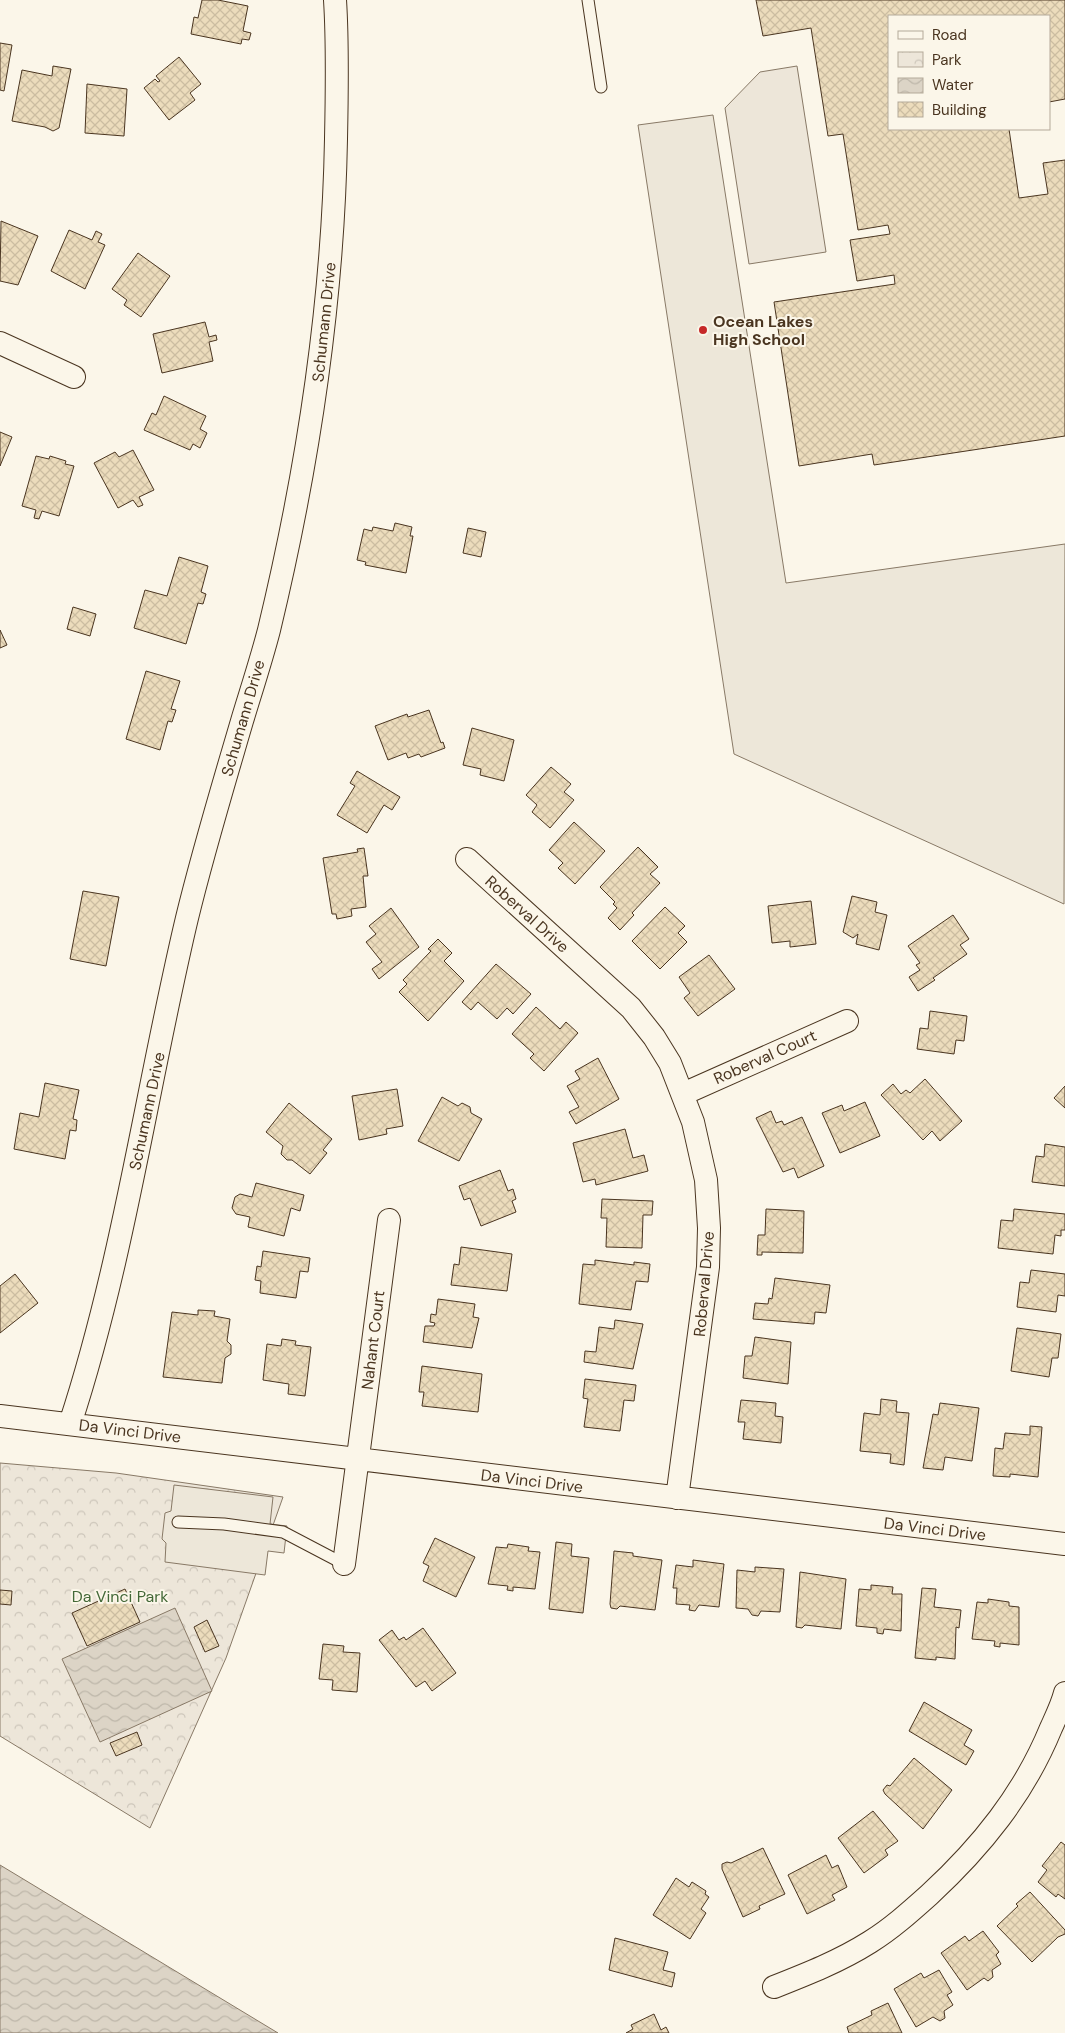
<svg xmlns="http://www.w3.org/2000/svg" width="1065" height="2033" viewBox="0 0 1065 2033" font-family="'DM Sans',sans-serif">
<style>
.grass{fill:#ede6d9;stroke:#887966}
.park{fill:url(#park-crowns);stroke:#887966}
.parking{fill:#ede7d9;stroke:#887966}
.water{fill:url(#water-waves);stroke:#887966}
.building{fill:url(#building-cross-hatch);stroke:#4a3520}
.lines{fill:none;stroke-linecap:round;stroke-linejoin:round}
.lane-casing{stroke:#4a3520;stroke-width:13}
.street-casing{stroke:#4a3520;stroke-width:24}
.lane{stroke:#fbf6e9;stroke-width:11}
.street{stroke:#fbf6e9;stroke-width:22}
.poi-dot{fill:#c62828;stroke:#fbf6e9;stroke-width:2}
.labels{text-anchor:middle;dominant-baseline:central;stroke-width:4;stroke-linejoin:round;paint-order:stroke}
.poi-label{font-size:16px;font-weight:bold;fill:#4a3520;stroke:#fbf6e9;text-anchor:start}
.street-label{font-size:16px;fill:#4a3520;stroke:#fbf6e9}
.park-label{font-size:16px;fill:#436837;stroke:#fbf6e9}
</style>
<defs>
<pattern id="park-crowns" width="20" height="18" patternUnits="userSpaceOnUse" patternTransform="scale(1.25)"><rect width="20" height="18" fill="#ede6d9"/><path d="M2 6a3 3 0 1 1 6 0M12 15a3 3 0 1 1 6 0" fill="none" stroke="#cdc6ba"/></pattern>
<pattern id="water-waves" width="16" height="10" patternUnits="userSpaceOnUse" patternTransform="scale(1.25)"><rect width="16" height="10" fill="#dcd4c6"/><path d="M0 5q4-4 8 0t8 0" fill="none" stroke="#beb7aa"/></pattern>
<pattern id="building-cross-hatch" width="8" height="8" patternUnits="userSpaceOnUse" patternTransform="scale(1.25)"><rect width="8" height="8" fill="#ecdcbc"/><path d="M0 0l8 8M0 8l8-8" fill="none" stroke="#ccbda1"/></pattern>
</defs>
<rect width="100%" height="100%" fill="#fbf6e9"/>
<!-- grass -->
<path class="grass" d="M797 66 826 252 749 264 725 108 760 72Z"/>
<!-- park -->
<path class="park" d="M0 1463 116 1473 283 1497 226 1658 150 1828 0 1736Z"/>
<!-- parking -->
<path class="parking" d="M713 115 786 583 1065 544 1064 904 734 754 638 125Z
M174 1485 273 1497 270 1524 287 1526 284 1553 268 1551 265 1575 165 1562 166 1543 162 1539 165 1513 171 1511Z"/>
<!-- water -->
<path class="water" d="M175 1608 212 1691 100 1742 62 1659Z
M0 1865 278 2033H0Z"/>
<!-- building -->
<path class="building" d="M202 0H218L248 6 243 31 251 33 249 40 242 39 241 44 191 34 194 17 198 18Z
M756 0H1065V99L1049 102V16H889V129H1009L1019 198 1048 194 1043 163 1065 160V436L874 465 872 454 799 466 774 302 895 284 894 275 857 281 850 240 890 234 888 225 858 230 843 134 828 136 811 28 763 36Z
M0 43 12 45 4 91 0 90Z
M179 57 201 84 190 93 195 100 169 120 144 88 155 79 158 82 160 81 156 76Z
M53 66 71 69 59 128 53 131 45 127 12 121 22 70 52 76Z
M87 84 127 89 124 136 85 133Z
M1 221 38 236 18 285 0 281Z
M69 230 92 240 96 231 102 234 98 242 105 245 85 289 51 271Z
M138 253 170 276 141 317 124 305 127 300 112 289Z
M205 322 209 337 216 335 217 340 209 342 213 361 162 373 153 334Z
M164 396 206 416 200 429 207 433 200 448 193 444 190 450 144 430 152 413 156 415Z
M0 432 12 437 0 466Z
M133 450 154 490 139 497 143 505 138 507 133 500 118 508 94 463 115 452 119 457Z
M36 456 49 459 50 456 66 461 65 464 74 466 59 516 42 511 39 519 34 518 36 510 22 506Z
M395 523 412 527 410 536H413L406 573 365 565 366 562 357 560 364 529 372 531 373 527 393 531Z
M468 528 486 532 481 557 463 553Z
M179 557 208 566 201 592 206 594 203 604 198 603 186 644 134 628 145 590 167 596Z
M73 607 96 614 90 636 67 629Z
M0 630 7 645 0 648Z
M146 671 180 681 171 709 176 710 172 722 168 721 160 750 126 739Z
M429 710 441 743 443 742 445 748 421 757 419 754 408 758 406 753 388 760 375 726 407 714 408 717Z
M472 728 514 740 504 781 480 775 481 769 463 765Z
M551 767 571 784 564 792 574 800 550 828 532 812 537 805 526 795Z
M357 771 400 797 392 810 384 805 367 833 337 815 355 786 350 783Z
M574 822 605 851 575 884 558 868 563 863 549 850Z
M638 847 658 867 650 874 660 883 632 913 634 915 620 930 608 918 617 908 613 904 615 902 600 887Z
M364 848 368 876H363L366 907 351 909 352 916 337 919 336 914H332L323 858 358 852 357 849Z
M83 891 119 897 106 966 70 959Z
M852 896 877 902 875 912 887 915 879 950 856 944 858 934 853 938 843 932Z
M811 901 816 944 790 947V941L772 943 768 906Z
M665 907 685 926 678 933 687 942 660 969 632 941Z
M391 908 419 947 379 979 372 969 382 962 366 942 376 934 369 926Z
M953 915 969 939 960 945 967 954 933 978 935 980 918 991 909 977 920 970 916 965 920 963 908 946Z
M438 939 452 953 444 961 464 981 428 1021 399 992 407 984 403 980 431 951 428 949Z
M709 955 735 989 698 1016 684 998 690 993 679 977Z
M496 964 531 994 513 1014 507 1008 497 1019 478 1002 471 1010 462 1002Z
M536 1007 560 1029 566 1022 578 1033 544 1071 530 1058 534 1054 512 1034Z
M930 1011 967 1016 964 1041 956 1040 954 1054 917 1049 920 1028 928 1029Z
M598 1058 619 1099 576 1124 569 1112 579 1107 567 1086 580 1079 575 1071Z
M925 1079 962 1121 940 1141 932 1131 923 1140 881 1095 893 1084 901 1094 906 1090 910 1093Z
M45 1083 79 1090 73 1119 77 1120 76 1131 70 1130 65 1159 14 1149 20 1113 39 1117Z
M1065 1086V1108L1054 1098Z
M397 1089 403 1126 386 1129 387 1134 359 1140 352 1096Z
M442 1097 458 1106 462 1103 470 1107 471 1113 482 1119 459 1161 418 1141Z
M865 1102 880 1136 840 1153 822 1113 842 1105 844 1111Z
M289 1103 332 1139 323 1150 327 1153 310 1174 292 1160H287L281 1154 283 1146 266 1132Z
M771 1111 776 1123 782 1121 784 1125 802 1117 824 1166 798 1178 794 1168 783 1172 756 1118Z
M625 1129 633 1158 644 1155 648 1171 596 1185 595 1179 583 1182 573 1143Z
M1045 1144 1065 1147V1186L1032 1182 1036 1156 1044 1157Z
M500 1170 508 1191 513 1189 516 1199 512 1201 516 1212 481 1226 470 1198 464 1200 459 1186Z
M256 1183 304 1195 300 1211 291 1208 284 1236 248 1227 250 1217 236 1214 232 1208 235 1197 240 1194 252 1197Z
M602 1199 653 1201 652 1215H643L642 1248 606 1247 607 1218H601Z
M766 1209 804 1211 803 1253 762 1252V1255H757L758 1235H765Z
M1014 1209 1065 1214V1230H1061V1236L1055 1235 1053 1254 998 1248 1001 1220 1013 1221Z
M461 1247 512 1254 507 1291 451 1285 454 1264 459 1265Z
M263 1251 310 1258 308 1272 300 1271 296 1298 260 1293 261 1281 255 1280 257 1266 261 1267Z
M595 1260 634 1265V1262L650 1264 648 1282 636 1281 631 1310 579 1304 583 1264 595 1265Z
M1031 1270 1065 1274V1296L1058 1295 1056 1312 1017 1307 1020 1282 1029 1283Z
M15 1274 38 1303 0 1333V1286Z
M775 1278 830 1285 826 1313 815 1312 814 1324 753 1319 755 1303 768 1304 769 1298 772 1299Z
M438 1299 475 1304 473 1317 479 1318 472 1348 423 1342 425 1326H434L435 1323 430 1322 431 1314 436 1315Z
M198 1310 215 1311 214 1316 230 1319 227 1341 231 1345V1354L225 1358 222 1383 163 1377 172 1312 198 1315Z
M615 1320 643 1324 633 1369 584 1362 585 1351 596 1352 599 1327 614 1329Z
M1017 1328 1061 1334 1058 1358H1052L1049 1377 1011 1371Z
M755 1337 791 1342 788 1384 743 1378 745 1356H752Z
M282 1339 296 1341 295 1345 311 1347 305 1396 288 1394 289 1384 263 1380 267 1344 281 1346Z
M422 1366 482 1374 478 1412 422 1406 424 1392H419Z
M585 1379 636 1385 634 1401 624 1400 620 1431 584 1427 588 1399 583 1398Z
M881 1399 897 1401 896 1412 909 1413 904 1465 890 1463 891 1454 860 1451 864 1413 880 1415Z
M741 1400 776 1403 775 1416 783 1417 781 1443 743 1439 745 1422H738Z
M940 1403 979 1408 972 1461 945 1457 943 1470 923 1468 933 1414 938 1415Z
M1030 1426 1042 1427 1038 1477 1010 1474V1477L993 1476 995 1448 1003 1449 1005 1433 1030 1435Z
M435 1538 475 1557 456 1597 423 1581 429 1566 423 1563Z
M556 1542 572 1544 571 1556 589 1558 583 1613 549 1609Z
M508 1544 529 1547 528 1551 540 1552 535 1589 513 1587V1591L507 1590 508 1586 488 1584 496 1547 507 1548Z
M614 1551 633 1553V1556L662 1560 655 1610 620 1606 617 1609 611 1608 610 1604Z
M693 1560 724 1564 719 1607 699 1605 695 1611 689 1610 690 1605 676 1604 677 1588H673L676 1565 693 1567Z
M755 1567 784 1569 780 1612 761 1611 758 1616 752 1615 748 1609 736 1608 737 1570 755 1572Z
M800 1572 846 1579 841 1629 805 1625 802 1628 796 1627Z
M871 1585 893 1587 892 1594H902L901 1631 884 1629 883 1634 877 1633V1628L856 1626 859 1589 871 1590Z
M922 1588 936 1589 934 1607 961 1610 959 1628 956 1627 955 1659 936 1657V1660L915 1658Z
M125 1589 140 1622 87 1646 72 1613Z
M0 1590 12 1591 11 1605 0 1604Z
M988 1599 1009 1602V1606L1019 1607V1645L1000 1643V1647L994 1646 995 1641 972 1639 977 1602 988 1603Z
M207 1620 219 1646 205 1652 194 1627Z
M423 1628 456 1673 432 1691 425 1681 416 1687 379 1640 392 1630 399 1640 404 1637 406 1640Z
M323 1644 344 1646 343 1652 360 1653 357 1692 332 1690 333 1680 319 1679Z
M924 1702 972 1730 964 1745 974 1751 966 1765 909 1731Z
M137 1732 142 1745 116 1756 110 1743Z
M914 1758 952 1790 923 1829 885 1794 883 1790 887 1785 890 1786Z
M873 1811 898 1841 885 1850 888 1855 864 1873 838 1838Z
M1061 1842 1065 1845V1899L1058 1894 1056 1897 1038 1882 1047 1870 1042 1866Z
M763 1848 785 1894 759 1906 760 1909 743 1917 722 1869V1864L727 1862 731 1863Z
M826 1855 832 1868 838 1865 847 1887 832 1895 835 1900 807 1914 788 1875Z
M676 1878 689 1887 692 1882 706 1891 705 1894 709 1897 701 1909 706 1913 690 1939 653 1915Z
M1030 1892 1065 1930V1934L1058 1937 1032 1962 997 1926 1018 1906 1016 1904Z
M983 1931 999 1952 996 1955 1001 1964 992 1970 993 1977 988 1981 984 1978 967 1990 941 1953 965 1936 969 1941Z
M615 1938 668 1952 663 1970 675 1973 672 1987 609 1970Z
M939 1970 952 1992 947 1995 953 2005 944 2011 945 2018 940 2021 933 2017 916 2027 894 1989 921 1973 924 1978Z
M888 2003 902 2033H849L847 2027 872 2015 871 2011Z
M654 2014 661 2030 666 2027 669 2033H626L633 2029 631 2025Z"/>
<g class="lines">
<defs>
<path id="lane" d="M588 0 601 87
M178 1522 224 1524 283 1532 344 1564"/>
<path id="street" d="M0 343 74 377
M467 859 631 1008 654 1037 670 1063 693 1122 706 1180 709 1228 708 1267 677 1498
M683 1094 847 1021
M0 1416 1065 1544
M70 1424C124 1259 147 1086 187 918 203 852 223 786 242 721 251 691 261 661 269 630 308 468 333 305 336 139 337 92 338 46 335 0
M344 1564 389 1220
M774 1987C807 1974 840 1961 870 1942 891 1929 910 1912 929 1895 981 1847 1024 1794 1051 1728 1056 1717 1062 1705 1065 1693"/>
</defs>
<!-- lane casing -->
<use href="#lane" class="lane-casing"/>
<!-- street casing -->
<use href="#street" class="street-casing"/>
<!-- lane -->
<use href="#lane" class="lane"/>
<!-- street -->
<use href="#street" class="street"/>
</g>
<!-- markers -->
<circle class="poi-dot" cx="703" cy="330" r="5"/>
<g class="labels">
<!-- poi labels -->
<g class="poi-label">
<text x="713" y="321">Ocean Lakes<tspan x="713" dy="18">High School</tspan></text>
</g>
<!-- street labels -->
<g class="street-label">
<text transform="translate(324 322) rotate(-84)">Schumann Drive</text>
<text transform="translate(243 718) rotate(-74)">Schumann Drive</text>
<text transform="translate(527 914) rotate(42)">Roberval Drive</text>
<text transform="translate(765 1057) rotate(-24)">Roberval Court</text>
<text transform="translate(147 1111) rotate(-78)">Schumann Drive</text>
<text transform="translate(704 1284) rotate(-85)">Roberval Drive</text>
<text transform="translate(373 1340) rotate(-83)">Nahant Court</text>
<text transform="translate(130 1431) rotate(7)">Da Vinci Drive</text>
<text transform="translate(532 1481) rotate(7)">Da Vinci Drive</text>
<text transform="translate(935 1529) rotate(7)">Da Vinci Drive</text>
</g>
<!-- park labels -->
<g class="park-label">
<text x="120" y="1596">Da Vinci Park</text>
</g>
</g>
<!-- legend -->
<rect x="888" y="15" width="162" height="115" fill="#fbf6e9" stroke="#b4a999"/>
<rect x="898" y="31" width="25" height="8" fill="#fbf6e9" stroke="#b4a999"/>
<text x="932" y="40" font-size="15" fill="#4a3520">Road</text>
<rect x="898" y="52" width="25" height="15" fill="url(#park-crowns)" stroke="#b4a999"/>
<text x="932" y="65" font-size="15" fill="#4a3520">Park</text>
<rect x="898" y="78" width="25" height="15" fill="url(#water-waves)" stroke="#b4a999"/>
<text x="932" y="90" font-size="15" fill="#4a3520">Water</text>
<rect x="898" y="102" width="25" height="15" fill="url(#building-cross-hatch)" stroke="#b4a999"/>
<text x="932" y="115" font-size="15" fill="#4a3520">Building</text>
</svg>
